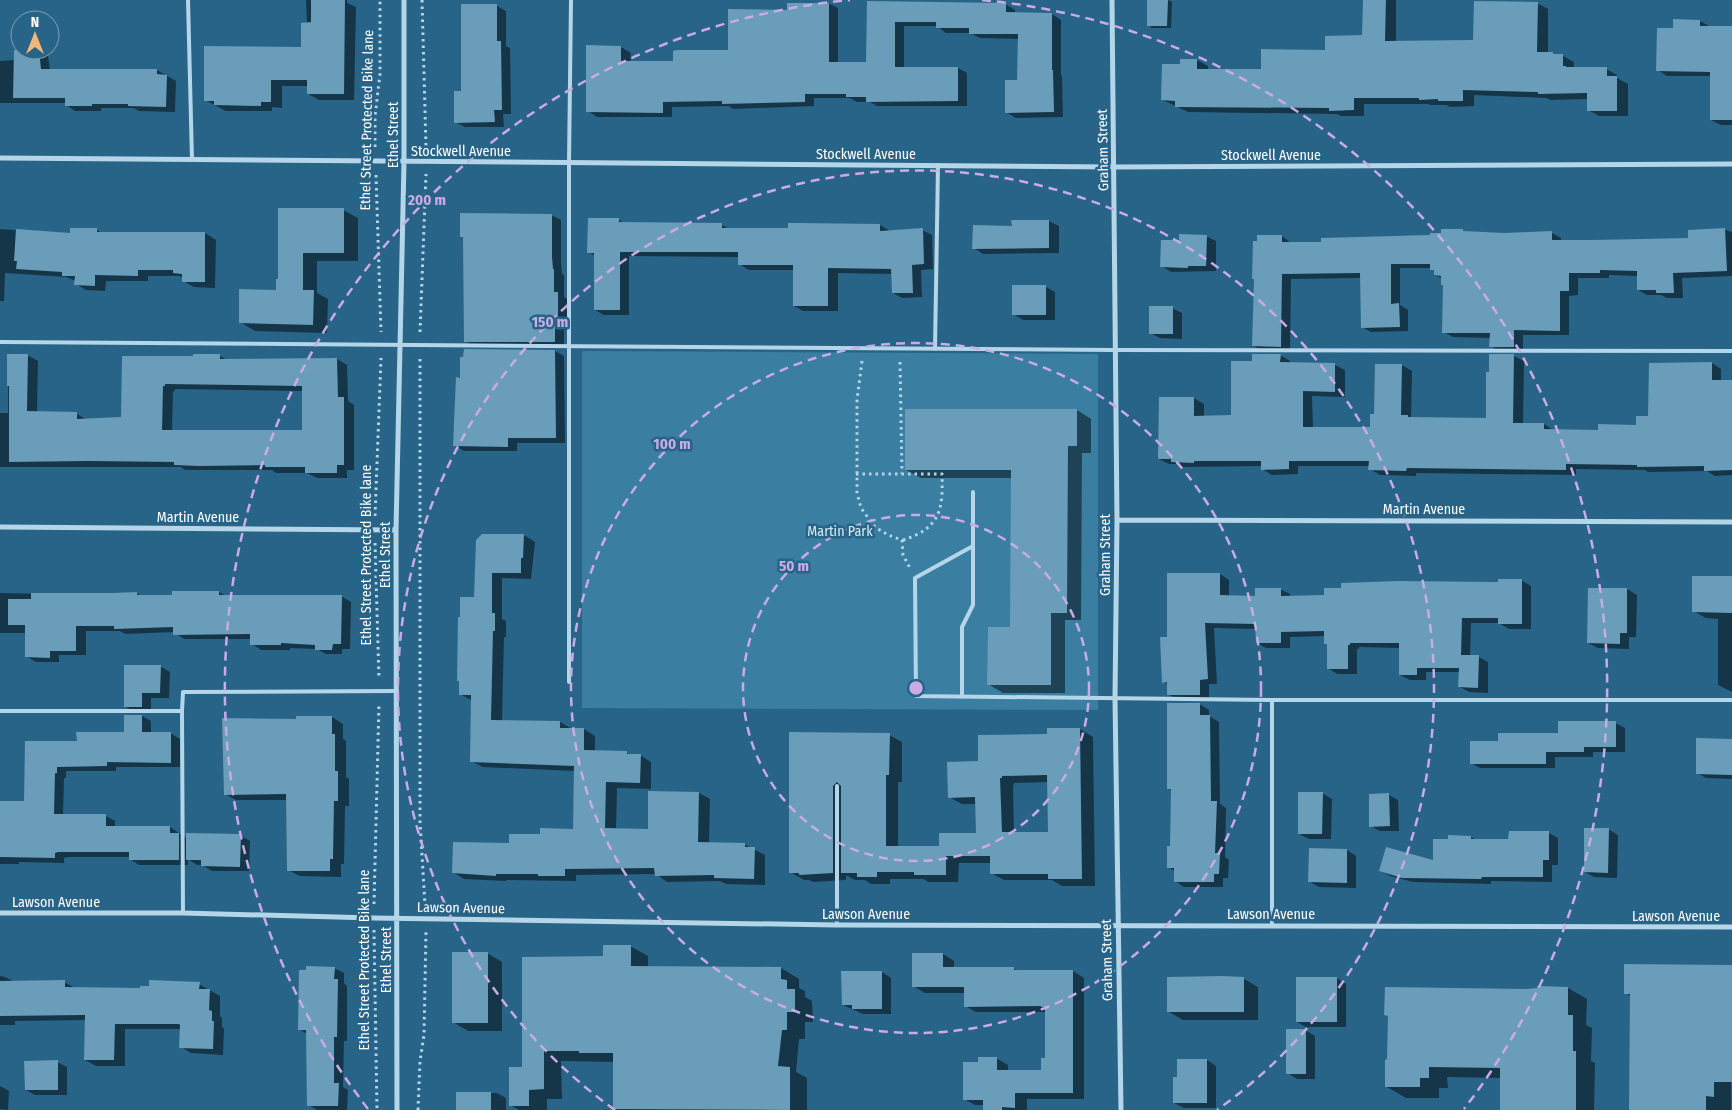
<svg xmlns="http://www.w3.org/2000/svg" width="1732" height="1110" viewBox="0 0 1732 1110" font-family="'Fira Sans Condensed',sans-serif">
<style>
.green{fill:#3a7ea2}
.shadow{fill:#0007;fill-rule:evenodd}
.building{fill:#699db9;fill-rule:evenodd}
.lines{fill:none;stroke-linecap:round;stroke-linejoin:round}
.path{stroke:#b4d6e8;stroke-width:3;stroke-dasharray:2.5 4;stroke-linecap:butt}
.lane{stroke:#b4d6e8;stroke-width:4}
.street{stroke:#b4d6e8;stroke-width:5}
.ring{fill:none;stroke:#caabe5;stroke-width:2.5;stroke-dasharray:9 6}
.labels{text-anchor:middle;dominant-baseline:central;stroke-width:5;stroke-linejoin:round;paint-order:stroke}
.street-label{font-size:14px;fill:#fff;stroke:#286487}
.park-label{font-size:14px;fill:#d7ecf6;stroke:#286487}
.centre{fill:#caabe5;stroke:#286487;stroke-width:2.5}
.ring-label{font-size:15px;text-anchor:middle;font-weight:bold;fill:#caabe5;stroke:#286487;stroke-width:5;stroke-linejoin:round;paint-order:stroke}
</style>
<rect width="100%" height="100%" fill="#286487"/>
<!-- green -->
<path class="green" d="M582 351 1098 354V710L582 708Z"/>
<!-- shadow -->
<path class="shadow" d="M306 0H347V3L356 7 354 100H319L308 94V86H282V108L272 107V111H226L205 100 303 49 307 24Z
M1148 0H1168L1172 2 1171 28H1152L1148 25Z
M1364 0H1396V42L1475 41 1537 3 1548 9V53L1563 56 1574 62V69H1606L1617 75V78L1628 84V116H1599L1588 110V99L1550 100 1547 98 1474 95V106L1450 107 1447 105H1431L1428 104H1364V116H1341L1337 114 1188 112 1163 100 1181 65V60H1197L1208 66V70H1262L1327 51 1363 37Z
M868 2 1005 4 1015 10V14H1052L1061 20V75L1062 76 1063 117 1016 118 1006 112 1018 82 1019 39 980 38 970 33H946L937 26H904V68H958L967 73V106H877L870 102H857L850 98H814V106L733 109 729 106 672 107V117H597L588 111V47H621L631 53 630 62 674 63 729 51 788 11V3H828L838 8V63H867Z
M497 6 506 11V46L510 48 511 114H503L504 127H465L455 122 462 92Z
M1700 21 1709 26 1732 28V125H1721L1711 120V76H1667L1658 70 1674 29Z
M39 51 48 56 50 70H157L176 81 175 112 139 111 134 108H101V111H75L66 105V103H0V61L15 60Z
M279 210H343L358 218V261H317V293L328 299 327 333 255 331 240 322 277 291 279 280Z
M551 215 561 220V263L562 274 564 275V297L567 299V330H564V347L474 346 465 341 464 239 461 236Z
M589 219 619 220 626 224 722 225 729 229H789L880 225 890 231 922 230 932 235 933 269 921 270 922 297 902 298 893 293 892 274 838 273V311H803L794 306V270H749L739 264V257L629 256V315H604L595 310V256L589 252Z
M1013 221H1049L1059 226V253L983 254 974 248 1013 227Z
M0 229 71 234 97 230 103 234 205 233 216 240 215 288 194 287 183 281V278L180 276H148V281H106L105 291 86 290 76 284V281L66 277 5 273 4 301H0Z
M1725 230 1732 232V276L1682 278 1683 298H1667L1661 295H1647L1638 290V276L1609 275V278H1578V295L1569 296V335H1523V352H1500L1491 346V338L1453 337 1444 332 1445 285 1443 279 1435 275V271L1431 268H1400V305L1408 310V331L1371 332 1362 327 1361 278 1291 279 1290 351H1263L1254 346 1282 236 1291 243H1323L1552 233 1561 238V241L1689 239Z
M1206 236 1216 241V271L1171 272 1162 266 1180 242Z
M1046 287 1055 292V320H1023L1013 314Z
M1172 308 1182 313V339L1160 338 1150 333Z
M555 351 564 356 565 443H517V451H464L454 445 461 379Z
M8 355H27L38 361 37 413 77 414 87 420 122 418 194 357 219 355 228 361 337 359 347 365 348 401 354 405V470H347V478H317L307 473H276L272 470H185L181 467H0V413H8ZM175 389 303 391V432H172L173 391 174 392Z
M1280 355 1290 361V364L1335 365 1345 370V397L1312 396 1313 428H1371L1375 415 1402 365 1412 371 1411 418 1487 419 1514 356 1524 361 1523 424H1544L1553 430 1599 431 1637 426 1712 363 1721 369V381H1732V475L1715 476 1707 471 1648 472 1645 470 1576 469V475L1416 473V476L1380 475 1370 469V466H1298V474L1272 475 1262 469V466L1182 467 1177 464H1169L1159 459 1160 398H1194L1204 404V417H1232L1253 363Z
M1077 410 1091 419V453H1082L1081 620H1065V693H1003L988 684 1012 629V478H921L906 470Z
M483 535H524L535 542 531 579 502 578V619L506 621V637H504L502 721 560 722 572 729H584L595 736V752L627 753 631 755H640L651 762V789L617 788 616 829 649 830 699 793 710 799 709 844H744L765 855V885L726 884 720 881 667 882 656 874 576 875V881L506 880V881L464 879 453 872 542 836 574 830 575 771 483 767 471 761V700L460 694 461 682 458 681 459 641 461 598H475Z
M1220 574 1229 580V596L1256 597 1280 589 1290 594V597L1326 596 1499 584 1521 580 1531 586V629H1509L1499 623H1471L1470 656 1479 657 1488 662V693L1469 692 1460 687V672H1426V680H1410L1400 675V648L1359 647V649H1357V674H1337L1328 668V645L1326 643V636L1290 637V648H1266L1257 643V629L1214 628 1217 684H1209V700H1177L1168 694V684L1164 682 1168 638Z
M1732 577V692L1718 685V619L1706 618 1693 611Z
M1589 589H1627L1637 595 1636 637H1629V649L1598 648 1588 643Z
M219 592 226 596H341L351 602 350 649H342V654H326L317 649 290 648V650H261L252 644V639H184L174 632 125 634 120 631H86V655H59V662H36L26 656V633H0V593L113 595 136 593 142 596H174Z
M160 666 170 672 169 698H151V712H135L126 707Z
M1199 704 1209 710V716L1219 722 1220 804 1226 808 1225 857 1229 860 1228 878H1223V887H1184L1175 881V871L1168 867 1171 847 1172 791 1168 788Z
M142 716 151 721V733H170L180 739V767H116V771H66V778H64L63 816H106L115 821V827H170L188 839 240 835 250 841 249 871H212L202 865H197L188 859V865H139L130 859V857H68L64 858V863L19 862V864H0V803H25L78 743 126 733Z
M332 717 343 724V739L346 741V777L349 779V806H345L344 864H341V877L300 876 288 870V800H236L225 794 297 720Z
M1615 723 1625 728V752H1593V757H1555V768H1480L1471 763 1499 742 1559 735Z
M1048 729H1080L1093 737 1095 886H1062L1052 880H1004L991 873V863H959L958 882H928L924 879H890V884H871L865 880H855L846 875V880L813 882 809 880H804L790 872V734L889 735 902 742V782H898V847L940 848 977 834 976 804H962L949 797 980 762 1048 735ZM1048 782 1049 833H1014L1013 785H1014V783Z
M1732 740V779L1706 778 1697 773Z
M1322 793 1332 799 1331 839H1309L1299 834Z
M1389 795 1398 800 1399 831H1380L1370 826Z
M1608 829 1618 835 1617 878 1594 877 1585 872Z
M1549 833 1558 838V865H1552V882L1491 881V884L1413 882 1390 876 1380 870 1434 862 1450 840 1471 837 1477 840H1510Z
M1347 850 1356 856V888L1319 887 1310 882Z
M630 946 648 956V967L781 968 799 979V988L805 991V997L812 1001 813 1022H805V1039H799L796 1072 807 1078V1110H617L614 1108V1062L561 1061 562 1099H547V1110H519L510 1105 523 1068 604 957Z
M487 953 502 962V1031H468L453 1022Z
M943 954 954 961V968L1014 969 1019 971H1073L1084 978V1099H1027V1110H985L984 1105H975L964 1099 996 1058 1008 1065V1071H1042L1046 1059V1012H976L965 1006V993H925L913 986Z
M1732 966 1731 1110H1631V996L1625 993Z
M334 968 344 973V983L347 986V1041H344L343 1087 348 1090 347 1110H317L309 1105 307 1034 299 1029Z
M882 972 891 978V1014H863L843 1005Z
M0 976 5 977 15 982H64L75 988 142 989 199 984 220 996V1016L222 1018V1027L224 1028 223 1055 191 1053 181 1047 182 1029H125V1066H96L85 1060 86 1020 15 1021V1025H0Z
M1337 978 1346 984V1027H1306L1297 1022Z
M1244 979 1258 987V1020H1183L1169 1012Z
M1568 988 1587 999 1586 1025 1592 1028 1591 1061 1595 1063 1594 1110H1501V1078L1447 1077 1448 1088H1439V1098H1406L1387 1087 1389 1017 1386 1015 1526 990Z
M1305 1030 1315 1036V1079H1297L1288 1073Z
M1207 1060 1216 1066V1108H1184L1174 1103 1178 1079Z
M57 1062 67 1067V1095H35L26 1090Z
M0 1086 9 1091 8 1110 0 1109Z
M457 1093H497L506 1098V1110H457Z"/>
<!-- building -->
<path class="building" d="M311 0H345L344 94H307V80H271V102H261V106L214 105V101H204V46L301 47V23L311 22Z
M1147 0H1168L1167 26H1147Z
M1363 0H1386L1385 41 1473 40 1474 1 1538 2 1537 52H1553V54H1563V66H1566V67H1607V76H1617V111H1587V93L1538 94V92L1463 90V101H1438V99L1419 100V98H1354V110L1329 111V108L1175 107V101L1161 100 1162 64H1180V59H1197V69H1261V49L1325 50V36L1362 35Z
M867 1 1006 3V12L1052 13V70H1053L1054 112 1005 113V80H1017L1018 34H969V28H936V22H895V67H958V101L866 102V97H846V94H805V102L722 104V101L663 102V113L586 112V45L621 46V61H673V51L676 50H728V9L787 10V3H829V62H866Z
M461 4H497V41H501L502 110H494L495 122 454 123V91H461Z
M1673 19 1700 20V26H1732V120H1710V72L1656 71 1657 28H1673Z
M14 50H39L41 69H157V74L167 75 166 107 128 106V104H92V106H65V98H13Z
M278 208H344V253H303V290H314L313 325 239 323V289L276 290V279H278Z
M460 213 552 214V257L553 269H554V292H558V326H555V342H464L463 237H460Z
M588 218H619V222L722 223V228H788V223H798L880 224V231L923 228 924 264 912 265 913 293H892L891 269 828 268V306H793V265H738V252H620V310H594V253H587Z
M1011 220H1049V248L972 249 973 225 1012 226Z
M70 228H97V232H205V282H182V274L173 273V270H138V276L95 275V286L74 285 75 276H62V272L16 269 17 261H14L16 229 70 233Z
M1725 228 1727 271 1673 273 1674 293H1656V290H1637V271L1600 270V273H1569V291H1560V331L1514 330V347H1489L1490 333H1442L1443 285H1441V276L1434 275V270H1430V264H1391V304L1399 303 1400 327 1361 328 1360 273 1282 274 1281 347 1252 346 1254 279H1252L1253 241H1257V235H1282V242H1321V238L1430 235V233H1441V229H1463V231L1505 233 1552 231V240H1594L1688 238V230Z
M1179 234 1207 235 1206 266H1188V268L1160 267 1161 240H1179Z
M1012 285H1046V315H1012Z
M1149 306H1173V334H1149Z
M464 349 555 350 556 438H508V447L453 446 456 377 460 378V357H463Z
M7 354H28L27 411 77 412V419L121 417 122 356H193V354H220V359L337 358 338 397H344V465H337V473H305V467H265V465L199 466 174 465V462L88 461 9 462V386H7ZM165 384 302 386V430H162L163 386H165Z
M1252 354H1281L1280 362 1335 363V392L1303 391V427H1370V414H1374L1375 364H1402L1401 415H1408V417L1486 418V372H1489V354H1514L1513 423H1544V429L1598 430V424L1636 425V416H1648L1649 363 1712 362V380H1732V470L1704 471V466L1637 467V465L1566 464V470L1407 468 1406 471 1368 470 1369 461H1289V469L1261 470V461H1194V463L1171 462V459H1158L1159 397H1194V416L1231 415V361H1252Z
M905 409H1077V446H1068L1067 613H1051V685H987L988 627H1010L1011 470H905Z
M482 534H524L523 558H521V573H492V613H495V631H493L491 720 560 721V728H584V750L627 751V754H641L640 783 606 782 605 828 648 829V791L699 792 698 842 745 843V847H755L754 879 714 878V875L655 876 654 868 565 869V876H538V874H496V876L452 873 453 842 509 843V834H540V828L573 829 574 766 470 762 471 695H459V681H457L458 617H460V597H474L476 540Z
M1167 573H1220V595L1255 596V588H1281V596L1324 595V588H1341V583L1398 581 1498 582V579H1522V624H1498V618H1462L1461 655H1479L1478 688 1458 687 1459 668H1417V675H1399V643H1350V645H1348V669H1327V644H1324V631L1281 632V643H1256L1255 624 1205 623 1208 679 1200 680V695H1167V682L1162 683 1160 637H1167Z
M1692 576H1732V613L1692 612Z
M1588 588H1627V633H1620V644L1587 643Z
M172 591H219V595H342L341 644H333L332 650H315V645L281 643V645H250V634L173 635V627L114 629V626H76V651H50V658L25 657V625H8V599H31V593H113L137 592V595H172Z
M124 665H161L160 693H142V707H124Z
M1167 703H1200V715H1210L1211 801H1217L1215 853H1220L1219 874H1214V882H1174V868H1167V846H1170L1171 789H1167Z
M124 715H142V732H171V763L107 762V766L57 767V773H55L54 814H106V826H170V833H179V860H129V852H58L55 853V858L0 857V801H24L25 741H77L76 732H124Z
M296 716H332V734H335V771H338V801H334L333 859H330V871H287L286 794 224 795 222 718 296 719Z
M1558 721H1616V747H1584V752H1546V764H1470V741H1498V733H1558Z
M1047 728H1080L1082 879H1048V874H990V856H946V875H914V872H877V877H857V873H841V786L837 782 833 786V873L799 875V873H789V732L890 733 889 775H886V846H939V833H976L975 797 948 798 947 762 978 761V735L1047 734ZM1047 775 1048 832H1002L1000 778H1002V776Z
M1696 738 1732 739V775L1696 774Z
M1298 792H1323L1322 834H1298Z
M1389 793 1390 826 1369 827V794Z
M1584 828H1609L1608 873 1584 872Z
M1509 831H1549V860H1543V877H1482L1481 879 1402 878 1379 871 1386 847 1433 860V839H1448V835L1471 836V839H1508Z
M186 833 241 834 240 867 201 866V860H186Z
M1309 848 1347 849V883L1308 882Z
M603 945H631V966L781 967V979L787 980V989H795V1012H787V1030H782L778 1066 790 1067V1110L613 1109V1053H579V1051H544V1089L529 1090V1106H509V1067H522V957L603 956Z
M452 952H488V1023H452Z
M912 953H943V967H1014V970H1073V1093H1015V1108L1002 1107V1110H983V1100H963V1062H978V1057H997V1070H1041V1058H1045V1007H1041V1006L964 1007V987H912Z
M1624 964 1732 965V1082H1714V1097L1706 1096V1110H1629L1630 994H1624Z
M306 966 335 967 334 979H338L337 1037H334V1083H339L338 1106H307L306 1030H298L299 970H306Z
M841 971H882V1009H852V1005H842Z
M1222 976 1244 977V1012H1167V977Z
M1296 977H1337V1022H1296Z
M65 980V987L140 988V986H149V980L200 982 199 989H210L209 1010 212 1011V1021H214L213 1049 179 1048 180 1025 179 1024H115L114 1060H84L85 1015 0 1016V981Z
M1537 986 1568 987V1015H1573V1051H1576V1110H1500V1068L1429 1067V1078H1420V1087H1385V1060L1387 1059 1388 1016 1384 1015 1385 987 1526 989 1537 988Z
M1286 1029H1306V1074H1286Z
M1177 1059H1207V1103H1173V1077H1177Z
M58 1060V1090H25L24 1061Z
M456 1092H491V1110H456Z"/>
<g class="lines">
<!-- path -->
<path class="path" d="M422 0 426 147
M375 147V116L380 74V0
M376 175 381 332
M420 332 426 174
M420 359V822L425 905
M862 361 857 400V493L861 508 875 527 888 535 902 540 903 555 910 568
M900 362 902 474
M856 474H942C943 509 941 528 903 540
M375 516 381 358
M375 543 379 679
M374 904 379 703
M374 930 377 1110
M418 1110 420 1061 424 1035 426 931"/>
<!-- lane -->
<path class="lane" d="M188 0 192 160
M0 342 1114 350 1732 351
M935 349 938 165
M973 492V546L915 578 916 696 1272 700H1732
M569 682V163L571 0
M962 697V627L973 605V546
M1272 700V925
M0 711H182L183 692 397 691
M182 711 183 913
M837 786V925"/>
<!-- street -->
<path class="street" d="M1112 0 1117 520 1115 698 1121 1110
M0 158 1114 167 1732 164
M1117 520 1732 522
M0 527 396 530
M0 913H183L373 918 837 925 1732 927
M397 1110 396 530 404 162V0"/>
</g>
<!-- distance rings -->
<g class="ring">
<circle cx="916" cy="688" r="173"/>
<circle cx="916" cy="688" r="345"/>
<path d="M615 1110A518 518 0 1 1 1217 1110"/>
<path d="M368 1109A691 691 0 0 1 850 0M982 0A691 691 0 0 1 1464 1109"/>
</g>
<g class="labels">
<!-- street labels -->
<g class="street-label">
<text transform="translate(367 120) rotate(-89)">Ethel Street Protected Bike lane</text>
<text transform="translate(393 135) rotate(-90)">Ethel Street</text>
<text transform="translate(1103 150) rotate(-91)">Graham Street</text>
<text x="461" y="151">Stockwell Avenue</text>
<text x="866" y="154">Stockwell Avenue</text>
<text x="1271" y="155">Stockwell Avenue</text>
<text x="1424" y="509">Martin Avenue</text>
<text x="198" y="517">Martin Avenue</text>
<text transform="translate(366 555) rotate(-90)">Ethel Street Protected Bike lane</text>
<text transform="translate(385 555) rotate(-90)">Ethel Street</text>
<text transform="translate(1105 555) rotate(-90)">Graham Street</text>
<text x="56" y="902">Lawson Avenue</text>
<text transform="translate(461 908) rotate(1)">Lawson Avenue</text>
<text x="866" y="914">Lawson Avenue</text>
<text x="1271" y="914">Lawson Avenue</text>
<text x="1676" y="916">Lawson Avenue</text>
<text transform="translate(364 960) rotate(-90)">Ethel Street Protected Bike lane</text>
<text transform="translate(386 960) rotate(-90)">Ethel Street</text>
<text transform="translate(1107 960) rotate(-91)">Graham Street</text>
</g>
<!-- park labels -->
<g class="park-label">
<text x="840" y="531">Martin Park</text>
</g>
</g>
<circle cx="916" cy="688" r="8" class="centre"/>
<g class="ring-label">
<text x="427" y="205">200 m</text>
<text x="550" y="327">150 m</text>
<text x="672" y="449">100 m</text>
<text x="794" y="571">50 m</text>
</g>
<!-- north arrow -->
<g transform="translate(35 35)"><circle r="24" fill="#286487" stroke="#7ea2b7"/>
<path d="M0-4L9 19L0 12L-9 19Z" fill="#f0b67a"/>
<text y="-8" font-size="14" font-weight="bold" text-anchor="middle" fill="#ffffff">N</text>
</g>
</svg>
